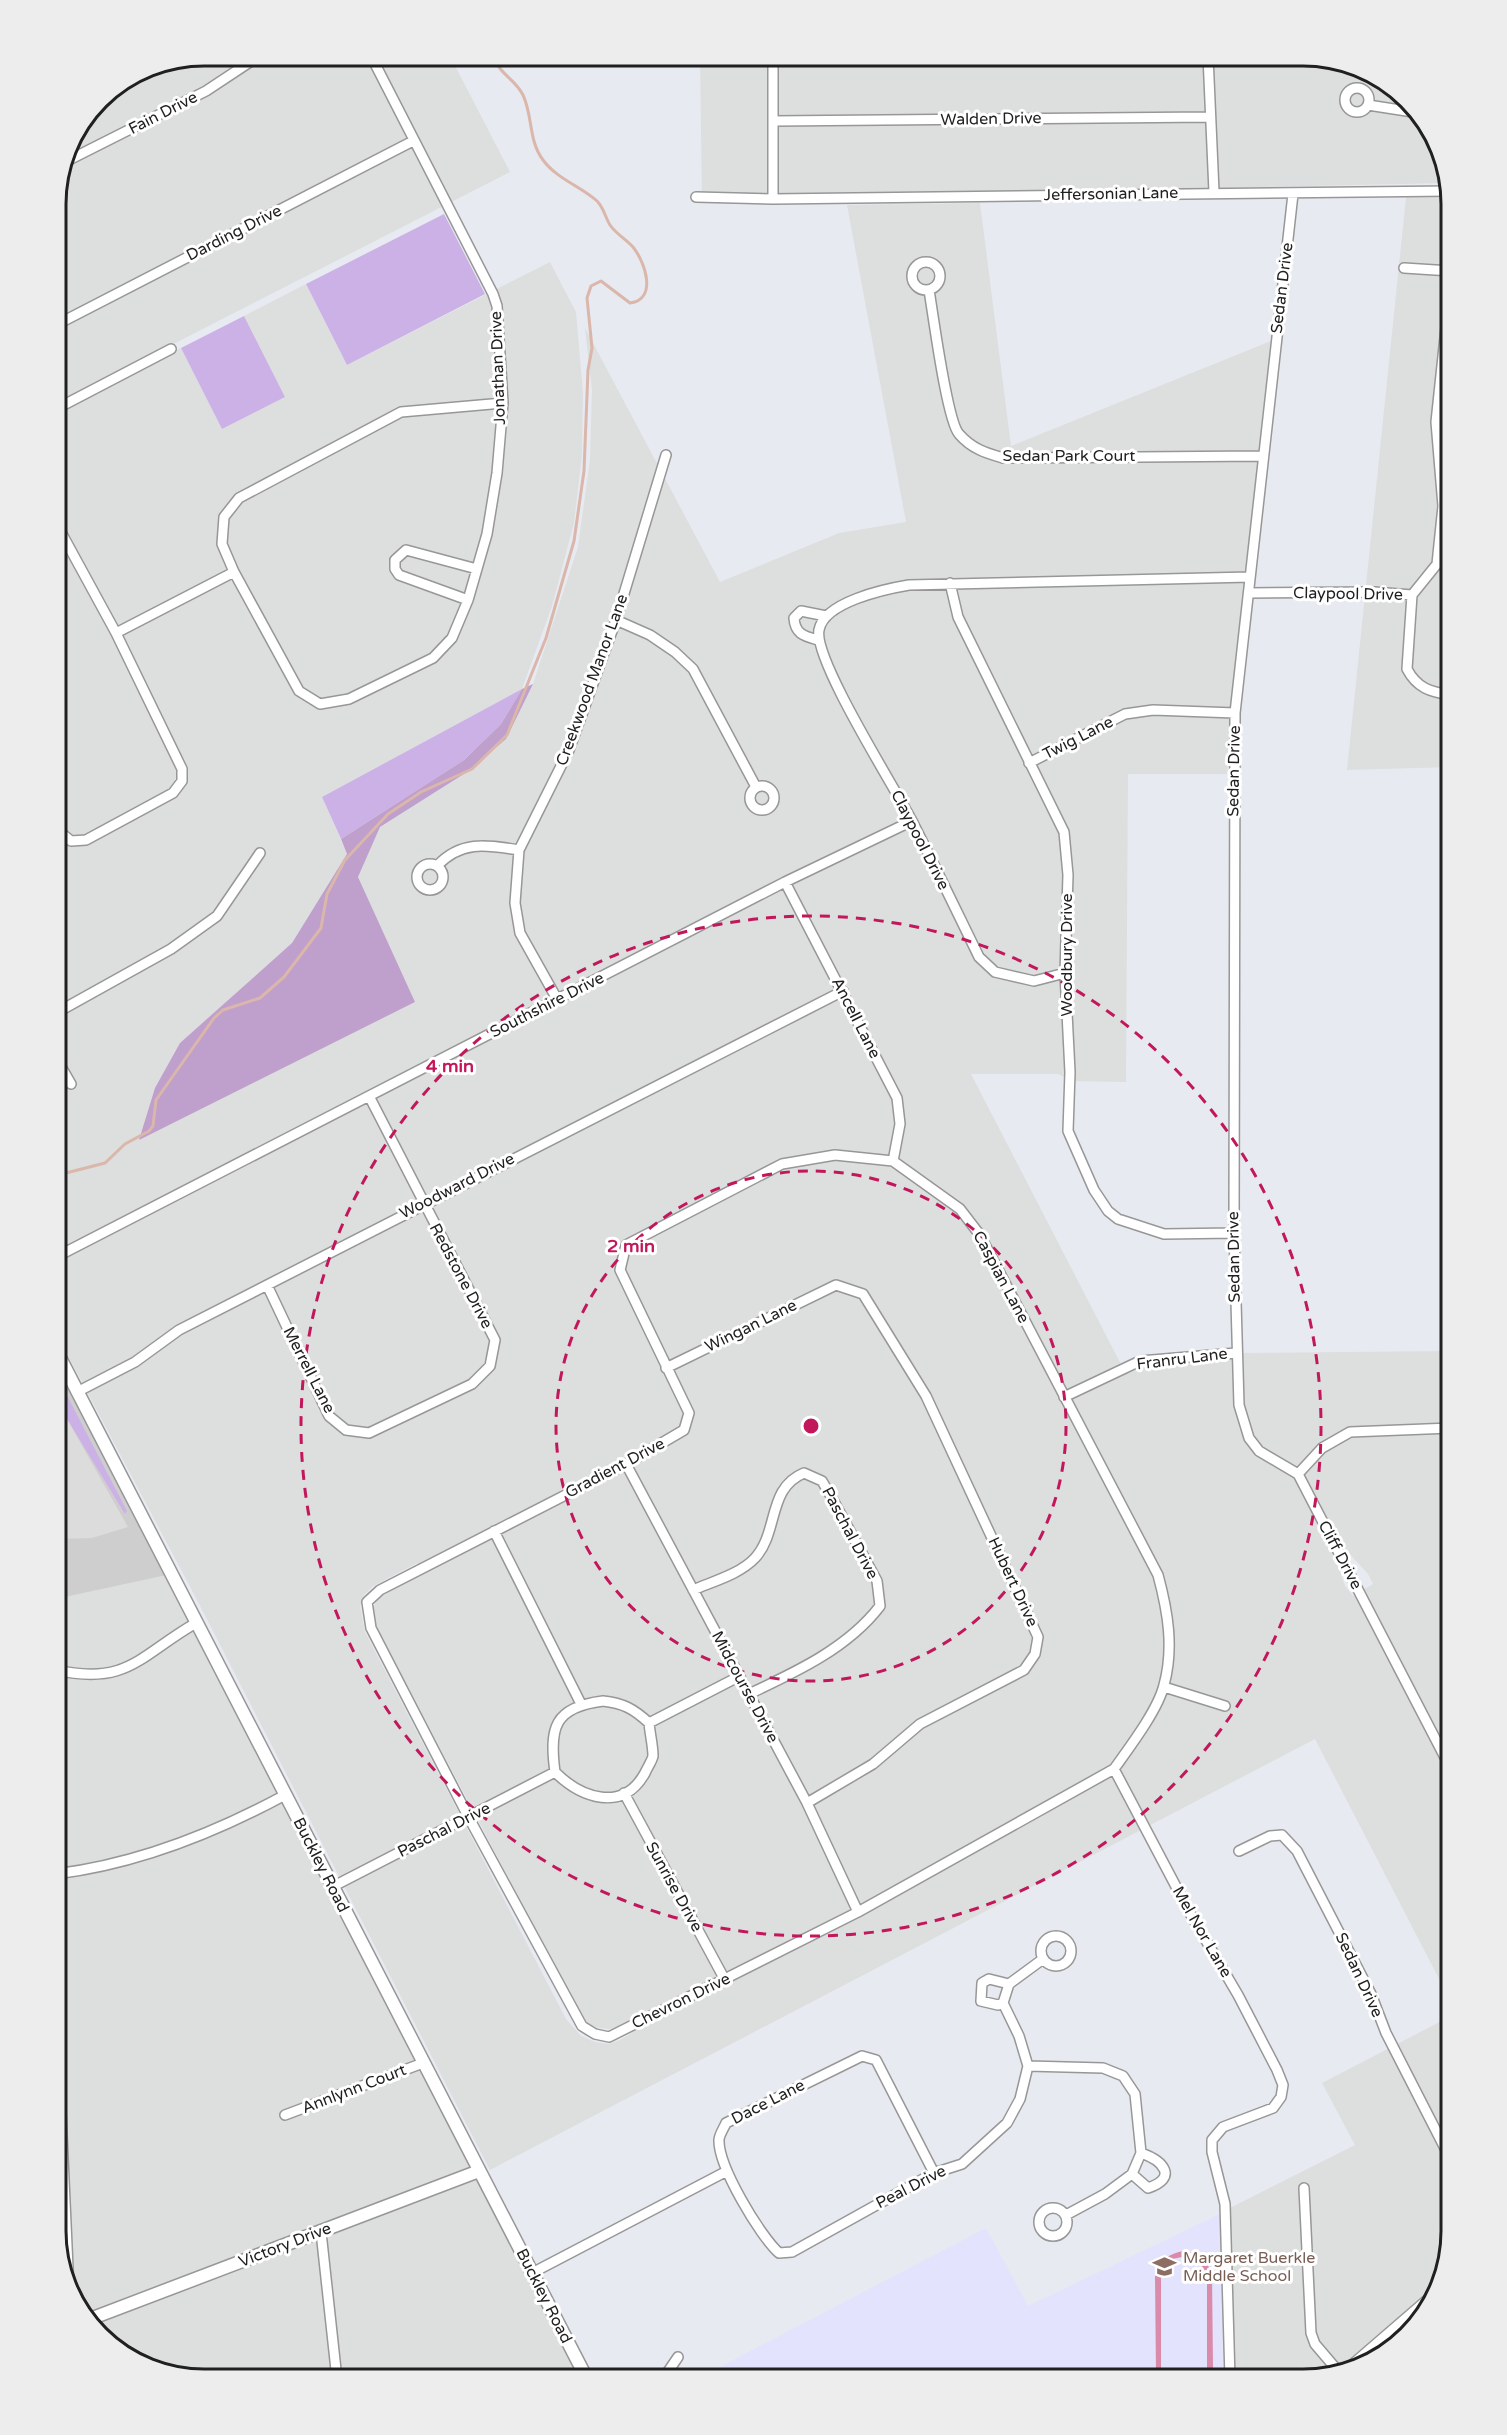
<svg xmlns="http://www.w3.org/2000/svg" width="1507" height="2435" viewBox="0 0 1507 2435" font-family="'Varela Round',sans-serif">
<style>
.residential{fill:#dddede;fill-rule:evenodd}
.education{fill:#e3e3fd}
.religious{fill:#cecece}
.grass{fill:#ccb1e6}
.forest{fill:#bf9fcc}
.pitch{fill:#d98ba9}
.parking{fill:#dcdcdc}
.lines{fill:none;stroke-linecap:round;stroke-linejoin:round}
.stream{stroke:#dab6ab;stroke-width:3}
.minor-casing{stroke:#979797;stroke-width:12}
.tertiary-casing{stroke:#979797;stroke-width:15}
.minor{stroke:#fff;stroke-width:9}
.tertiary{stroke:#fff;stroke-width:12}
.ring{fill:none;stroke:#c2185b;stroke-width:3;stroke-dasharray:10 8}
.labels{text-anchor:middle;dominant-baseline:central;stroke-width:6;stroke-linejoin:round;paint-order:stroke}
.street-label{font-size:16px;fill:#202020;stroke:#fff}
.education-label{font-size:16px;fill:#785e54;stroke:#fff;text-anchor:start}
.rim{fill:none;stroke:#202020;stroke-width:3}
.centre{fill:#c2185b;stroke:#fff;stroke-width:3}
.ring-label{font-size:18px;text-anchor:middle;font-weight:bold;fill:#c2185b;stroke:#fff;stroke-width:6;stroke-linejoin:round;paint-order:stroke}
</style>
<rect width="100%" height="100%" fill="#e7eaf0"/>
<!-- residential -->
<path class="residential" d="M204 56H450L510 172 56 404V194L67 147 99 99 147 67Z
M700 56H1314L1386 81 1436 138 1447 183 702 199Z
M1406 197H1450L1451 204V767L1347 770Z
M980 203 1011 446 1271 341 1237 647 1227 774H1128L1126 1082 1072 1081 1058 1074H971L1126 1374 1160 1363 1236 1353 1451 1351V2002L1315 1739 490 2170 197 1600 56 1333V412L181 348 222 429 285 397 244 316 306 284 347 365 550 262 576 312 583 393 582 455 574 523 552 606 522 689 322 797 347 854 292 943 180 1043 139 1139 415 1002 358 877 380 827 467 772 506 739 533 684 578 547 590 460 592 390 585 328 720 582 839 533 906 522 847 205ZM1333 1551H1347L1368 1574 1373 1584 1353 1596 1345 1586ZM417 1563 422 1572 378 1599 373 1608 375 1624 581 2016 586 2023 599 2028 610 2029 628 2023 632 2033 620 2040 608 2044 595 2042 581 2036 566 2019 365 1632 360 1606 364 1595 373 1586Z
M167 1575 332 1901 581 2379H194L122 2355 71 2297 56 2231V1599Z
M1451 2016V2232L1431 2306 1369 2364 1303 2379H1234L1230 2208 1355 2145 1322 2083Z"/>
<!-- education -->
<path class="education" d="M1220 2214 1223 2379H697L986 2228 1028 2306Z"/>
<!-- religious -->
<path class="religious" d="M56 1364 167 1575 56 1599Z"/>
<!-- grass -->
<path class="grass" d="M444 214 485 294 347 365 306 284Z
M244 316 285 397 222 429 181 348Z
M522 689 501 724 464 760 341 839 322 797Z
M56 1382H60L127 1511 125 1514 67 1419 59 1407H56Z"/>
<!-- forest -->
<path class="forest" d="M533 684 506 739 467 772 380 827 358 877 415 1002 139 1140 155 1088 180 1043 292 943 347 854 341 839 464 760 501 724 522 689Z"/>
<!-- pitch -->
<path class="pitch" d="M1184 2251C1199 2253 1208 2260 1212 2275L1213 2367 1211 2379H1204L1207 2368V2276C1202 2260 1189 2254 1173 2259L1165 2267 1161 2277V2368L1165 2379H1158L1156 2373 1155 2276C1159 2261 1169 2253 1184 2251Z"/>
<!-- parking -->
<path class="parking" d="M56 1407H59L67 1419 128 1527 92 1538 56 1539Z"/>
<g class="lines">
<!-- stream -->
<path class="stream" d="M56 1182 66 1173 105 1163 125 1144 149 1131 153 1126 156 1100 214 1018 223 1010 260 998 284 977 321 928 327 894 345 860 388 814 421 792 472 769 507 735 546 638 574 541 584 471 588 370 592 348 587 298 591 286 601 281 630 303C658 299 645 262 633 247 626 239 616 234 610 225 605 217 604 208 597 201 580 186 557 179 543 160 528 140 533 116 523 95 515 79 500 75 493 56"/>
<defs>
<path id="minor" d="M371 56 493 294 497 306 503 403 497 473 487 534 468 600 452 638 433 658 349 699 320 704 299 691 234 572 222 544 224 517 239 498 401 412 503 403
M773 56V199
M1208 56 1214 192
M1345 100a12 12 0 1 1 24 0a12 12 0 1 1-24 0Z
M1368 105 1413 112
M774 121 1209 117
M63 163 206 91 259 56
M1293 194 1235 713 1234 1233 1239 1405 1249 1438 1259 1451 1298 1474 1451 1769
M696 197 773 199 1449 191
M912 276a14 14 0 1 1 28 0a14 14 0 1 1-28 0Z
M1404 268 1451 271
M929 290C933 314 947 421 959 434 972 449 986 453 1003 458L1262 456
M56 325 413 141
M56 409 171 349
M950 583 958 617 1064 832 1068 875 1065 973 1070 1072 1068 1131 1094 1190 1108 1211 1118 1219 1164 1234 1234 1233
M1249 593 1374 592 1412 595
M468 600 399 575 395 569V560L406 550 477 569
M616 620 650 635 675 652 693 669 756 787
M116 633 234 572
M818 640C804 636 795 634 794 618L801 611 826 616
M1451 695C1430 692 1417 688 1407 669L1412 595 1437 564 1443 506 1436 422 1451 281
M1029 763 1125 714 1153 710 1235 713
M750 798a12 12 0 1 1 24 0a12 12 0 1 1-24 0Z
M56 824 59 831 71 841 86 840 173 793 182 781V769L116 633 56 523
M417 877a13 13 0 1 1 26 0a13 13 0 1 1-26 0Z
M437 866C461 840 487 845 519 850
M785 882 897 1098 900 1124 893 1161
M1065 973 1034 981 995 972 979 957C957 912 935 866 912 821 895 788 813 659 819 630 824 602 885 589 909 585L1250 577
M557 999 520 933 515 903 519 850 569 750 616 620 666 455
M56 1013 171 949 217 916 260 853
M56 1058 71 1084
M835 1155 893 1161 960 1209 980 1235 1158 1575C1168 1612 1174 1648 1164 1685 1158 1710 1129 1748 1114 1769L858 1912 609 2037 595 2034 582 2026 469 1818 371 1628 367 1602 380 1590 626 1464 684 1430 689 1413 620 1270 626 1245 782 1164Z
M56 1257 785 882 912 821
M267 1285 329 1416 346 1430 369 1433 472 1384 490 1366 495 1340 369 1096
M666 1368 836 1285 863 1294 926 1396 1038 1637 1035 1654 1024 1670 920 1724 873 1764 807 1803
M77 1392 135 1362 179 1330 843 991
M1064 1397 1140 1361 1236 1353
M1451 1428V1459
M626 1464 807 1803 858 1912
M1298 1474 1322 1448 1350 1432 1451 1428
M494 1531 581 1704
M693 1590C714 1581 740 1574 755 1558 779 1532 767 1488 804 1473L822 1481 832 1498 877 1581 880 1606C848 1648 796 1672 749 1694
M56 1670C128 1686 140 1655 196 1623
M1164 1687 1225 1706
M603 1701C623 1703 634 1709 649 1723 650 1734 653 1746 653 1756 652 1761 647 1768 645 1773 623 1813 581 1798 555 1772 549 1728 554 1707 603 1701Z
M649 1723 738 1677
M1114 1769 1191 1915 1238 1995 1277 2070 1283 2085 1281 2097 1273 2108 1223 2127 1212 2140V2152L1225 2204 1230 2379
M624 1793 725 1980
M1239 1851 1270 1836 1282 1835 1297 1851 1371 1994 1386 2033 1451 2160
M56 1874C137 1864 213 1834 285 1795
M332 1887 555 1772
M1041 1951a15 15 0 1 1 30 0a15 15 0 1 1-30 0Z
M56 2002 69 2290
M1003 2003 998 2005 981 2001 982 1983 989 1979 1009 1984
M1028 2066 1103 2068 1123 2076 1135 2094 1141 2153 1132 2174 1105 2194 1066 2215
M285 2115 423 2063
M934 2173 876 2060 862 2056 726 2123C724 2128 719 2135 719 2140 718 2166 760 2236 779 2253L792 2252 934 2173 962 2164 1007 2123 1020 2099 1028 2066 1019 2036 1003 2003 1009 1984 1043 1959
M1132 2174 1148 2188C1178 2178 1164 2161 1141 2153
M1304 2188 1311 2333 1315 2344 1338 2371
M1039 2222a14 14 0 1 1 28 0a14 14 0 1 1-28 0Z
M321 2232 337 2379
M532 2273 727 2171
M1347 2369 1435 2293
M663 2379 678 2357"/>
<path id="tertiary" d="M56 1350 587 2379
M90 2319 479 2171"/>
</defs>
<!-- minor casing -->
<use href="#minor" class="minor-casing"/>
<!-- tertiary casing -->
<use href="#tertiary" class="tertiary-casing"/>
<!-- minor -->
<use href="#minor" class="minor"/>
<!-- tertiary -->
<use href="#tertiary" class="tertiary"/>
</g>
<!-- distance rings -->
<g class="ring">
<circle cx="811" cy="1426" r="255"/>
<circle cx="811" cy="1426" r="510"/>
</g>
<!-- icons -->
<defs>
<symbol id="school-bare" viewBox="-9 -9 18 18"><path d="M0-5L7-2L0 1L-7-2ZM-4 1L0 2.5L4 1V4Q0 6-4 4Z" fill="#8d6e63" stroke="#fff" stroke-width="2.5" paint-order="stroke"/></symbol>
</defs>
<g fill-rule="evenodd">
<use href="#school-bare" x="1148" y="2250" width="33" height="33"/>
</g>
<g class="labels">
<!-- street labels -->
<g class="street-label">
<text transform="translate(163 113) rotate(-27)">Fain Drive</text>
<text transform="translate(991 119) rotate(-1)">Walden Drive</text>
<text transform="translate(1111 194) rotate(-1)">Jeffersonian Lane</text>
<text transform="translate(234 233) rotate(-27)">Darding Drive</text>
<text transform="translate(1282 288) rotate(-83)">Sedan Drive</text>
<text transform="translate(498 368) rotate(-92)">Jonathan Drive</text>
<text x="1069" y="456">Sedan Park Court</text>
<text transform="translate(1348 594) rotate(1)">Claypool Drive</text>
<text transform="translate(592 680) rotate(-70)">Creekwood Manor Lane</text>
<text transform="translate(1078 738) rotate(-27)">Twig Lane</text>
<text transform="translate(1234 771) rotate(-89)">Sedan Drive</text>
<text transform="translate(920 840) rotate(63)">Claypool Drive</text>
<text transform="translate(1067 955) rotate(-90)">Woodbury Drive</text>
<text transform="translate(547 1005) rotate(-27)">Southshire Drive</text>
<text transform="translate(856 1018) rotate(63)">Ancell Lane</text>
<text transform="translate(457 1186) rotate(-27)">Woodward Drive</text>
<text transform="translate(1234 1257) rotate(-91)">Sedan Drive</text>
<text transform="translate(461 1276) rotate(62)">Redstone Drive</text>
<text transform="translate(1001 1277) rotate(62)">Caspian Lane</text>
<text transform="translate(751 1326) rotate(-26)">Wingan Lane</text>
<text transform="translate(1182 1359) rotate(-7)">Franru Lane</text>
<text transform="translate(309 1370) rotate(63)">Merrell Lane</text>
<text transform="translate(615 1468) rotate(-28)">Gradient Drive</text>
<text transform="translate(850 1533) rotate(62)">Paschal Drive</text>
<text transform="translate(1340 1555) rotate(62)">Cliff Drive</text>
<text transform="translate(1013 1582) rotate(65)">Hubert Drive</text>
<text transform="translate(745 1687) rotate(62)">Midcourse Drive</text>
<text transform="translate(444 1830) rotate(-27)">Paschal Drive</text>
<text transform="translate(321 1865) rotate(63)">Buckley Road</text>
<text transform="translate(674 1887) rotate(61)">Sunrise Drive</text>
<text transform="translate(1202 1932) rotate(60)">Mel Nor Lane</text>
<text transform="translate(1359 1975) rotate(65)">Sedan Drive</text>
<text transform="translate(681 2001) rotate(-26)">Chevron Drive</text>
<text transform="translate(354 2089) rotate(-21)">Annlynn Court</text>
<text transform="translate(768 2102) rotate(-27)">Dace Lane</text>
<text transform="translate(911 2187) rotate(-27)">Peal Drive</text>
<text transform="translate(285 2245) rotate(-21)">Victory Drive</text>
<text transform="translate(544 2296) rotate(63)">Buckley Road</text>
</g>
<!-- education labels -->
<g class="education-label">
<text x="1183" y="2258">Margaret Buerkle<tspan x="1183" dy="18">Middle School</tspan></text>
</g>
</g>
<!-- crop -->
<path d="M0 0H1507V2435H0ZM204 66H1303A138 138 0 0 1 1441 204V2231A138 138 0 0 1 1303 2369H204A138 138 0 0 1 66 2231V204A138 138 0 0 1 204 66Z" fill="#ededed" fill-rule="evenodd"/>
<path class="rim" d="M204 66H1303A138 138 0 0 1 1441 204V2231A138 138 0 0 1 1303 2369H204A138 138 0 0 1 66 2231V204A138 138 0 0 1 204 66Z"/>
<circle cx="811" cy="1426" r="9" class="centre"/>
<g class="ring-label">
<text x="450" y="1072">4 min</text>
<text x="631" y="1252">2 min</text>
</g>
</svg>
